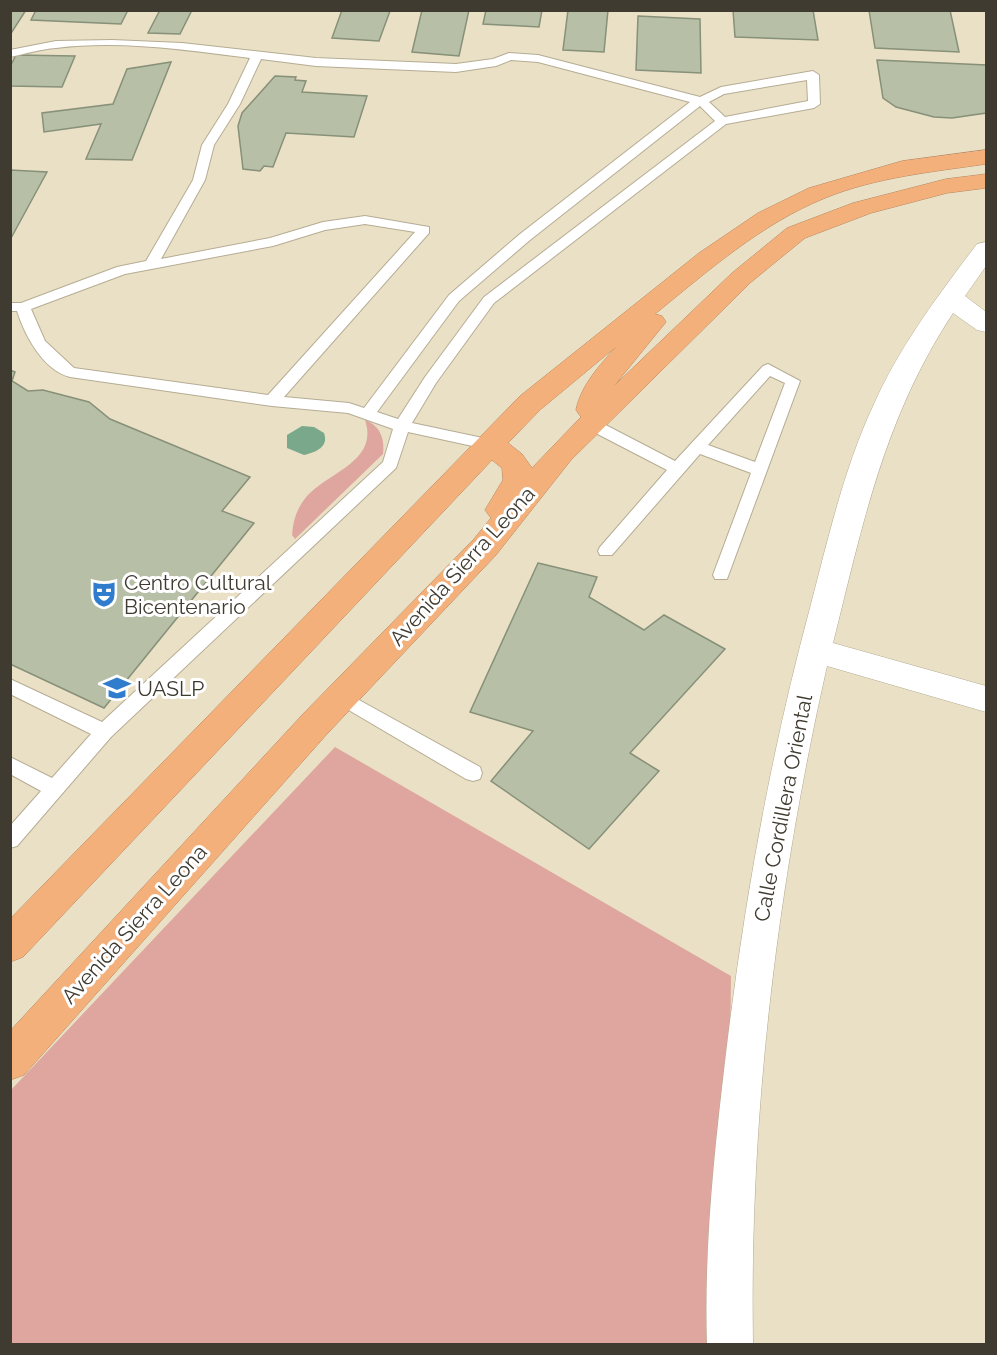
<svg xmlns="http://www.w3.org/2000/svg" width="997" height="1355" viewBox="0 0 997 1355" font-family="Raleway,sans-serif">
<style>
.green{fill:#dea69f}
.water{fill:#79a98a}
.building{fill:#b7c0a6;stroke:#879078;stroke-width:1.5}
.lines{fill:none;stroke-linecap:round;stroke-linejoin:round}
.lane-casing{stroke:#b5ac93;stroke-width:2}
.street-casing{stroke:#b5ac93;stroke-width:1}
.highway-casing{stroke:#b48760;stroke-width:1}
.lane{fill:#fff;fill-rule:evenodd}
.street{fill:#fff;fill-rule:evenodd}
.highway{fill:#f3b07a;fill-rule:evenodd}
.labels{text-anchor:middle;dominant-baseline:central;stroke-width:6;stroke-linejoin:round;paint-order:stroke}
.street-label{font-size:21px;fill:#3f3b31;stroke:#fff}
.poi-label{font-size:21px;fill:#3f3b31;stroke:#fff;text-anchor:start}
</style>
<rect width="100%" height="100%" fill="#eae0c6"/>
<!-- green -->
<path class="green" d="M365 420C380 425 385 439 383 454L295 539 292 535C293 520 297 508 307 496 329 472 379 461 365 420Z
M335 747 731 976 729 1151 713 1344H11L10 1091Z"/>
<!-- water -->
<path class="water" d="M302 426 314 427 324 433C329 447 316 452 304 455L287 448V435Z"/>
<!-- building -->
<path class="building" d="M10 10H26L10 35Z
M36 10H128L121 24 31 20Z
M160 10H192L180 34 148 33Z
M342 10 390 11 379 41 332 38Z
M422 10H469L459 56 412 52Z
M486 10H542L539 27 483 24Z
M568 10H608L604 52 563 50Z
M733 10H813L818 40 735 37Z
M869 10H950L959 52 875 48Z
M638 16 700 19 701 73 636 70Z
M16 55 75 56 62 87 10 86V67Z
M877 60 986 65V113L952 118 934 117 896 107 883 98Z
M171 62 132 160 86 159 101 124 44 132 42 113 113 104 127 69Z
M275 76 296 77 295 80 306 81 302 92 367 96 354 137 286 133 273 167 264 166 260 171 243 169 238 126 242 113Z
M10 170 47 172 10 240Z
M10 170 47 172 10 240Z
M10 370 15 372 12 381 28 391 43 390 89 402 110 419 250 477 222 511 254 523 104 708 10 664Z
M538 563 597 577 589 597 644 630 664 615 725 649 630 753 659 771 589 849 491 781 533 731 470 712Z"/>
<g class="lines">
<defs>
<path id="lane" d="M112 40 182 43 316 58 456 64 493 59 509 53 538 55 700 97 721 87 813 71 819 75 820 104 814 108 726 124 494 303 436 383 412 423 497 441 499 445 497 449 491 450 408 432 396 468 111 737 17 846 10 848V826L41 791 10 774V757L52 778 91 734 10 694V679L102 722 383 462 393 429 348 413 272 406 70 377C43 370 25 336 17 311H10V303H21L117 267 146 261 193 180 202 145 228 104 250 58C187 50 119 40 56 48 41 49 25 54 10 57V50L56 41ZM261 59 316 66 456 72 496 66 511 60 538 62 690 102 520 234 449 295 364 408 349 403 284 397 429 233V227L365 216 323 222 270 238 161 259 205 180 214 145 240 104ZM807 80 808 101 725 117 709 102 724 94ZM700 106 715 121 484 297 425 377 398 419 377 412 459 301 530 240ZM365 224 415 232 268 395 74 368 45 341 31 309 125 274 273 246 325 230Z
M768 364 800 381 727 579H715L713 575 751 473 700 454 612 555H600L598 551 600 547 667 470 586 428 583 424 586 420H596L675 461 763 366ZM770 376 785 383 755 462 708 445Z
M341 690 480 767 482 773 480 779 473 781 466 779 335 702 332 697 335 692Z"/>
<path id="street" d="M986 242V266L965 296 986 312V332L977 330 953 313C884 418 863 523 833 643L986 686V712L827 666C777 887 749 1117 753 1344H707C704 1250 714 1155 725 1062 743 908 770 756 810 608 828 539 844 468 874 404 900 346 939 294 977 244Z"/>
<path id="highway" d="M986 150V164C932 172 877 177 825 198 761 224 708 271 655 314L662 316 666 322 614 386 732 273 787 228 853 203 946 179 986 174V188L947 193 871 213 805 238 750 283 571 460 496 555 327 734 24 1075 10 1080V1031L303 714 474 539 491 518 485 510 503 480 502 468 492 460 23 957 10 962V919L520 396 699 253 758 213 809 188 902 161ZM616 347C600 365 581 385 576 410L581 417 532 468 522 454 508 443 540 410Z"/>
</defs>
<!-- lane casing -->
<use href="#lane" class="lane-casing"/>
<!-- street casing -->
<use href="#street" class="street-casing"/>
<!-- highway casing -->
<use href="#highway" class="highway-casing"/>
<!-- lane -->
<use href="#lane" class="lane"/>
<!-- street -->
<use href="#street" class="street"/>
<!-- highway -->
<use href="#highway" class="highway"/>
</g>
<!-- icons -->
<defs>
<symbol id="theatre-bare" viewBox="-9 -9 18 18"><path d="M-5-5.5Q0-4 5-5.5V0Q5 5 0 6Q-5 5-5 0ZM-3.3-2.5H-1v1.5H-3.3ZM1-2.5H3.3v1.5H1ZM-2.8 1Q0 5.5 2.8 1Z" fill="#307dcd" stroke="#fff" stroke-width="2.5" paint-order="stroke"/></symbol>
<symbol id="university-bare" viewBox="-9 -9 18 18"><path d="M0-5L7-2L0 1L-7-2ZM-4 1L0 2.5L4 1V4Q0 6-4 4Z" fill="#307dcd" stroke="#fff" stroke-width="2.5" paint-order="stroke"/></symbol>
</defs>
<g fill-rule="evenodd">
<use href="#theatre-bare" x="85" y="575" width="38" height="38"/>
<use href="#university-bare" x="98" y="669" width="38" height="38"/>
</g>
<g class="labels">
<!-- street labels -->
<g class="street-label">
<text transform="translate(462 566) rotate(-48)">Avenida Sierra Leona</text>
<text transform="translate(783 808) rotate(-79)">Calle Cordillera Oriental</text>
<text transform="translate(134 924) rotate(-48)">Avenida Sierra Leona</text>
</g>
<!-- poi labels -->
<g class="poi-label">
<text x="124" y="582">Centro Cultural<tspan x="124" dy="24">Bicentenario</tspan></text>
<text x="137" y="688">UASLP</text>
</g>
</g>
<!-- border -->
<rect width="997" height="1355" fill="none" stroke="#3f3b31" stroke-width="24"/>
</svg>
